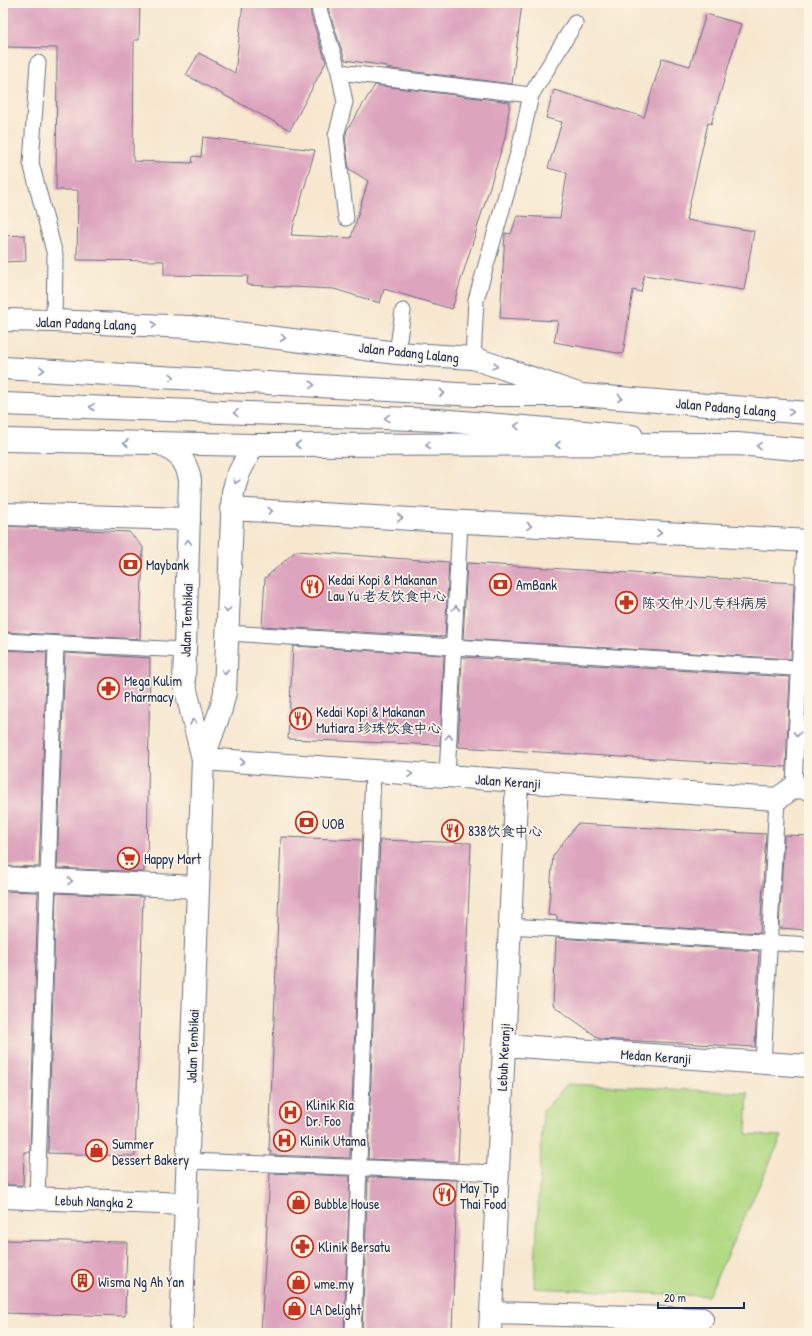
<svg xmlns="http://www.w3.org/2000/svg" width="812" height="1336" viewBox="0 0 812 1336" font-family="'Patrick Hand','LXGW WenKai TC',sans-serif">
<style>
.green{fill:#b2d984;stroke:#668471}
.building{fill:#dda4be}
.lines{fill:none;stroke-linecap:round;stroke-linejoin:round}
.lane-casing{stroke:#686f86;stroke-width:17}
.street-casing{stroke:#686f86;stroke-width:24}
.secondary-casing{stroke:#686f86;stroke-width:24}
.primary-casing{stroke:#686f86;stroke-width:24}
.lane{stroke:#fff;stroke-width:15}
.street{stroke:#fff;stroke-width:22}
.secondary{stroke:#fff;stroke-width:22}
.primary{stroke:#fff;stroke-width:22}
.oneway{stroke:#8d97ae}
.labels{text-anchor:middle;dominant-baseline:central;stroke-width:3.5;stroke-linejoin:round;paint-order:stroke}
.street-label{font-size:14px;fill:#1b2f5e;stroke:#fcf5e5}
.poi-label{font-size:14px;fill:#1b2f5e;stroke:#fcf5e5;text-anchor:start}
</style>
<rect width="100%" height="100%" fill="#fcf5e5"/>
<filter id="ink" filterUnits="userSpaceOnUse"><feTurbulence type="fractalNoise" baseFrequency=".025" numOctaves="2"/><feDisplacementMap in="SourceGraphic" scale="8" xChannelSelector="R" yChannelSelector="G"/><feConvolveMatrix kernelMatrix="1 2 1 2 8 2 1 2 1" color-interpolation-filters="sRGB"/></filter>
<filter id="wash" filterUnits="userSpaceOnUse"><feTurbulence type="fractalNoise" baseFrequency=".012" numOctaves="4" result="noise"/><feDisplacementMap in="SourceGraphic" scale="16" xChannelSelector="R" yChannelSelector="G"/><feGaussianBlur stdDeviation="0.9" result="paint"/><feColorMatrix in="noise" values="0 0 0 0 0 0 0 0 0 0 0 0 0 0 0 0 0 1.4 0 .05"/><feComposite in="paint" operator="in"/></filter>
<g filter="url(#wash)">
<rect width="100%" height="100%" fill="#f7e7cf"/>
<!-- green -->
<path class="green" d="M568 1084 748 1093 746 1134 782 1136 708 1296 534 1288 543 1111Z"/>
<g id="blocks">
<!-- building -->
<path class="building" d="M3 3H140L139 40H134L133 161 192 163 193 156 201 157 203 137 315 150 291 235 351 238 368 181 349 169 345 137 347 130 375 85 510 102 505 138 452 309 384 289 380 303 334 289 247 285 248 276 164 275V261L77 260 78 190H56L57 48 3 47Z
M243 3H310L311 16 326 62 290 130 186 75 199 53 235 73Z
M328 3H522L512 84 385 68 387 66 345 60 329 11Z
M706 14 741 24 711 124 708 123 686 220 754 231 744 290 644 275 641 292 633 290 623 354 554 342 558 321 500 318 505 233 511 234 517 216 560 218 567 173 548 168 562 122 546 118 554 90 644 117 662 58 690 66Z
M25 235 26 261 3 262V236Z
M3 526 129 532 143 547 140 639 3 632Z
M296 551 449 562 445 637 262 626 265 578Z
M467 563 794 583 791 659 463 639Z
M293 646 444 655 440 745 288 739Z
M3 650 47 652 39 867 3 866Z
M65 653 150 658 147 866H144V872L57 868Z
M462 657 790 677 786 767 458 747Z
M577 824 766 834 760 933 557 920V916L548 915 553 856Z
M784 835 809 836V930L779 928Z
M281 837 362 840 350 1158 271 1155V1151H269Z
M380 840 471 843 458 1162 368 1159Z
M3 891 38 892 30 1152H24L23 1185H3Z
M56 893 143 897 135 1156 48 1153Z
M556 938 759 951 755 1047 600 1039 553 1005Z
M270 1173 350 1176 344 1333H261Z
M368 1177 457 1180 452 1333H362Z
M3 1240 127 1242 125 1316 3 1313Z"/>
</g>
</g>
<g filter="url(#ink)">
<use href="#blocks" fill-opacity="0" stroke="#686f86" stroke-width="1"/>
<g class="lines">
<defs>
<path id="lane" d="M319 3 320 13 339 72 345 102 336 136 346 218
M38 63 31 163 55 255 54 321
M339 72 531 95
M397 353 403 311
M473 358 476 300 519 150 531 95 575 23
M227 633 809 669
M3 641 185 650
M447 776 460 522
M794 787 805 541
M510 926 809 945
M763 1063 777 799
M188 1161 498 1173
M37 1198 56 644
M353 1333 373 771"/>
<path id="street" d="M231 509 809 541
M3 514 189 519
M203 759 777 799 794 787 809 788
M3 878 198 887
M504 1045 809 1066
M3 1197 186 1204
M491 1313 702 1319
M490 1333 517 781"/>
<path id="secondary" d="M3 368 475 395H577
M3 404 438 420 632 436
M160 443C178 454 186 458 190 480L184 682 203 759 181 1333
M203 759 221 709 225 692 233 492 238 475 253 445"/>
<path id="primary" d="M3 320 54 321 189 327 397 353 473 358 581 395 809 413
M3 440 253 445 737 444 809 450"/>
</defs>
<!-- lane casing -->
<use href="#lane" class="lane-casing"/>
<!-- street casing -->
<use href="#street" class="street-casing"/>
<!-- secondary casing -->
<use href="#secondary" class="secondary-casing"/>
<!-- primary casing -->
<use href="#primary" class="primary-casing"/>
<!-- lane -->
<use href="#lane" class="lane"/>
<!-- street -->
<use href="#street" class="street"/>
<!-- secondary -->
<use href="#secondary" class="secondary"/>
<!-- primary -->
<use href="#primary" class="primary"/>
</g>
<!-- one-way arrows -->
<defs><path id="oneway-chevron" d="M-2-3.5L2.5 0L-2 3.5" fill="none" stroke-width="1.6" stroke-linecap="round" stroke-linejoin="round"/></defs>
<g class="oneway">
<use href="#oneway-chevron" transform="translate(154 325) rotate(3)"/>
<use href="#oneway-chevron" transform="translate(283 338) rotate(7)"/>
<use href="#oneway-chevron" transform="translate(495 366) rotate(19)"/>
<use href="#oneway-chevron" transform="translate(42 370) rotate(3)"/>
<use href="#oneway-chevron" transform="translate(172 377) rotate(3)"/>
<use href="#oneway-chevron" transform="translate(312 385) rotate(4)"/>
<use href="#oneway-chevron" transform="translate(442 393) rotate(4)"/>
<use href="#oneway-chevron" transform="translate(620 398) rotate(5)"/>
<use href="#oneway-chevron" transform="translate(92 407) rotate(-178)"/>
<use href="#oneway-chevron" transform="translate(791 412) rotate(5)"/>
<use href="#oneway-chevron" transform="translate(236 413) rotate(-178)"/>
<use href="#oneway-chevron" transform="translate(387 418) rotate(-178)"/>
<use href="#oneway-chevron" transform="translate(517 426) rotate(-175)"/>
<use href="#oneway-chevron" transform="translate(126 443) rotate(-179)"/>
<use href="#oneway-chevron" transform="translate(298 445) rotate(180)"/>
<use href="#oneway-chevron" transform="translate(428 445) rotate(180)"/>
<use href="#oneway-chevron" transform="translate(558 445) rotate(180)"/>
<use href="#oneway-chevron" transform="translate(759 446) rotate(-176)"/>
<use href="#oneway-chevron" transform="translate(236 481) rotate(107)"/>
<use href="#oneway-chevron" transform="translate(270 511) rotate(3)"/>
<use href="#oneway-chevron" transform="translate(400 518) rotate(3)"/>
<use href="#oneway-chevron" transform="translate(529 526) rotate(3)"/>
<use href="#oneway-chevron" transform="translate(659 533) rotate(3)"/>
<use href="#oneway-chevron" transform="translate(188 542) rotate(-88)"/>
<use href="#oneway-chevron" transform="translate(456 608) rotate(-87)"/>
<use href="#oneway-chevron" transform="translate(227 610) rotate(92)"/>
<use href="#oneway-chevron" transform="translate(225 672) rotate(92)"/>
<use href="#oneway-chevron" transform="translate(193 722) rotate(-105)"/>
<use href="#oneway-chevron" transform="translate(797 734) rotate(93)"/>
<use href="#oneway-chevron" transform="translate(449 737) rotate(-87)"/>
<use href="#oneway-chevron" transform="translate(242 762) rotate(4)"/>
<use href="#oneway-chevron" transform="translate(410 774) rotate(4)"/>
<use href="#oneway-chevron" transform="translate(70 881) rotate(3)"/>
</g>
</g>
<!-- icons -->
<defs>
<symbol id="bank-ring" viewBox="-11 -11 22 22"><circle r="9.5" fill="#fcf5e5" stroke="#c8321e" stroke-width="1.5"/><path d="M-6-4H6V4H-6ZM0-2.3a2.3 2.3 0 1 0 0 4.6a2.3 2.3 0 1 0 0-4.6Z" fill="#c8321e"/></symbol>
<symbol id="restaurant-ring" viewBox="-11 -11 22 22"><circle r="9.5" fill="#fcf5e5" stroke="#c8321e" stroke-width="1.5"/><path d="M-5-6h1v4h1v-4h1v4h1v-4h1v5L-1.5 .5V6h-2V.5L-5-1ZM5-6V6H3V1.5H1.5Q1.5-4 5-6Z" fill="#c8321e"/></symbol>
<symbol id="pharmacy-ring" viewBox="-11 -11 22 22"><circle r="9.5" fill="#fcf5e5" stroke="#c8321e" stroke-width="1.5"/><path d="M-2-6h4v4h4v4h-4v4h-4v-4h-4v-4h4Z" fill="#c8321e"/></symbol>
<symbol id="supermarket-ring" viewBox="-11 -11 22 22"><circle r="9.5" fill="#fcf5e5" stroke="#c8321e" stroke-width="1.5"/><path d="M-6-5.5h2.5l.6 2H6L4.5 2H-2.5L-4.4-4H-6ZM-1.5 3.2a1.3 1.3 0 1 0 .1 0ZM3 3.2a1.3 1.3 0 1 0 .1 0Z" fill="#c8321e"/></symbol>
<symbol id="hospital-ring" viewBox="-11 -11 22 22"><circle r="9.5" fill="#fcf5e5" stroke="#c8321e" stroke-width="1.5"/><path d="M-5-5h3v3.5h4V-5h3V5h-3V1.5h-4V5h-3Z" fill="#c8321e"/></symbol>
<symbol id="shop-ring" viewBox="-11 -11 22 22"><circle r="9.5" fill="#fcf5e5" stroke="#c8321e" stroke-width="1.5"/><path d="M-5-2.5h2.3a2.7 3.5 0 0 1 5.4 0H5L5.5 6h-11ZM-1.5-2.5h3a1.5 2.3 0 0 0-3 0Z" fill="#c8321e"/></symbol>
<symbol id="building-ring" viewBox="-11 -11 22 22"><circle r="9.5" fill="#fcf5e5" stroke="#c8321e" stroke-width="1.5"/><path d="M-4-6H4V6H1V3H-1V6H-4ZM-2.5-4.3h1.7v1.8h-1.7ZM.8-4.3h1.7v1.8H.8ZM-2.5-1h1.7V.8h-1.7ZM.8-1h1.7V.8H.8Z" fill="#c8321e"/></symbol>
</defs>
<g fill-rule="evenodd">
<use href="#bank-ring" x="118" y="552" width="25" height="25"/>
<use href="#bank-ring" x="488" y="572" width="25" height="25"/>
<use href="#restaurant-ring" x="300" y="574" width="25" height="25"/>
<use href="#pharmacy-ring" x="614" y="590" width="25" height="25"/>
<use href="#pharmacy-ring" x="96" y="676" width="25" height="25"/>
<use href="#restaurant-ring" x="288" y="706" width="25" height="25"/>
<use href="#bank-ring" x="294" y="810" width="25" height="25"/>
<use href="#restaurant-ring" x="440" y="818" width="25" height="25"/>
<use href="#supermarket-ring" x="116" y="846" width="25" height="25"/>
<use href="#hospital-ring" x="278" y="1100" width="25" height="25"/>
<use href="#hospital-ring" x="272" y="1128" width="25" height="25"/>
<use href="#shop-ring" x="84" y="1138" width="25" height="25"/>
<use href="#restaurant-ring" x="432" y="1182" width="25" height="25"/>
<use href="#shop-ring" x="286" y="1190" width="25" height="25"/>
<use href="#pharmacy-ring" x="290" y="1234" width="25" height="25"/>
<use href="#building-ring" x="70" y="1268" width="25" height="25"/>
<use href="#shop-ring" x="286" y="1270" width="25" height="25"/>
<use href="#shop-ring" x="282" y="1296" width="25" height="25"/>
</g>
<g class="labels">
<!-- street labels -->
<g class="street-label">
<text transform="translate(86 323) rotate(2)">Jalan Padang Lalang</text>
<text transform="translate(409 352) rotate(6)">Jalan Padang Lalang</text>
<text transform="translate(726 407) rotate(5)">Jalan Padang Lalang</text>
<text transform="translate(186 620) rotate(-88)">Jalan Tembikai</text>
<text transform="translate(508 781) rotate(4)">Jalan Keranji</text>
<text transform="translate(192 1046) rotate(-88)">Jalan Tembikai</text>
<text transform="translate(656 1056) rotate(4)">Medan Keranji</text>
<text transform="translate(503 1057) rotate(-87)">Lebuh Keranji</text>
<text transform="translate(94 1201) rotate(2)">Lebuh Nangka 2</text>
</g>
<!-- poi labels -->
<g class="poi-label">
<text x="146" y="564">Maybank</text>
<text x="328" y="579">Kedai Kopi &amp; Makanan<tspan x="328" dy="16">Lau Yu 老友饮食中心</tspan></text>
<text x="516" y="584">AmBank</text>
<text x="642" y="602">陈文仲小儿专科病房</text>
<text x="124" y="680">Mega Kulim<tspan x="124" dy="16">Pharmacy</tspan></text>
<text x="316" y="711">Kedai Kopi &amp; Makanan<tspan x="316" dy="16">Mutiara 珍珠饮食中心</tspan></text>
<text x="322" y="823">UOB</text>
<text x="468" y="830">838饮食中心</text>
<text x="144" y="858">Happy Mart</text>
<text x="306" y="1104">Klinik Ria<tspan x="306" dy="16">Dr. Foo</tspan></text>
<text x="300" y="1140">Klinik Utama</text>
<text x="112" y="1143">Summer<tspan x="112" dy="16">Dessert Bakery</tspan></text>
<text x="460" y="1187">May Tip<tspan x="460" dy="16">Thai Food</tspan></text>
<text x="314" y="1203">Bubble House</text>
<text x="318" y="1246">Klinik Bersatu</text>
<text x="98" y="1281">Wisma Ng Ah Yan</text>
<text x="314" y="1283">wme.my</text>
<text x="310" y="1309">LA Delight</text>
</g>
</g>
<!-- margin -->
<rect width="812" height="1336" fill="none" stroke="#fcf5e5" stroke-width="16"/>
<!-- scale -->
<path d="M658 1302v6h86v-6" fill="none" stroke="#1b2f5e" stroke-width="2"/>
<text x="664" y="1302" font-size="12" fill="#1b2f5e" stroke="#fcf5e5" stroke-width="3" paint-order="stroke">20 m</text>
</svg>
